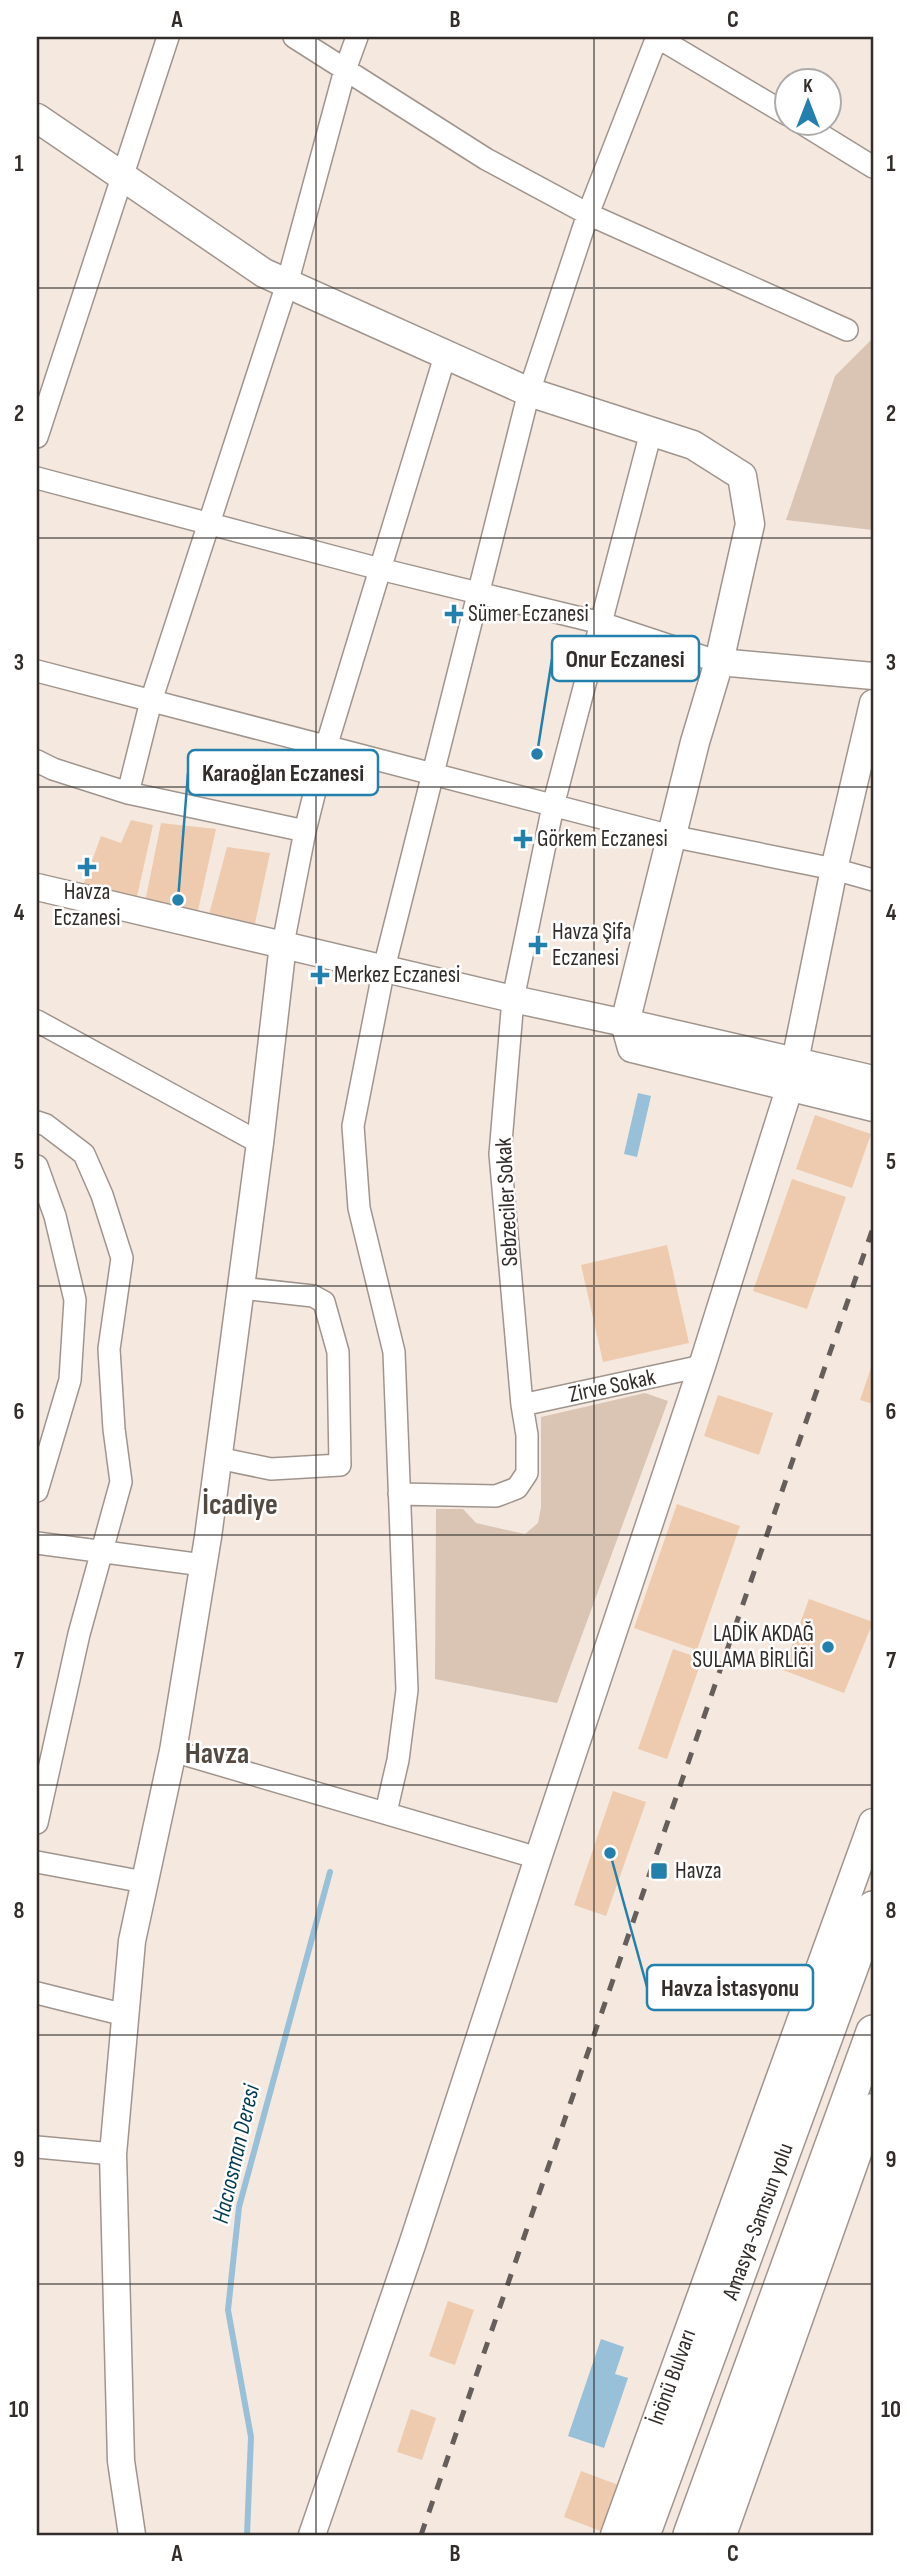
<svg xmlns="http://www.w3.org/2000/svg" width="910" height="2572" viewBox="0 0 910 2572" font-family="'Sofia Sans Condensed',sans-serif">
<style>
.green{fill:#dac5b4}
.water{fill:#98c0d9}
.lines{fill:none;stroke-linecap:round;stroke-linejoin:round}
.stream{stroke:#98c0d9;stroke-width:6}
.building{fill:#eecbae}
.minor-casing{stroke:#a0958d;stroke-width:24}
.tertiary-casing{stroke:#a0958d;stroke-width:29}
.secondary-casing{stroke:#a0958d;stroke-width:31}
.trunk-casing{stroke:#a0958d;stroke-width:36}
.minor{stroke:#fff;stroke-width:21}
.tertiary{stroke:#fff;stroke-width:26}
.secondary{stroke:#fff;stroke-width:28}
.trunk{stroke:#fff;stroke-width:33}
.rail{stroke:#655e5a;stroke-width:5;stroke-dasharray:12 12;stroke-linecap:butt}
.grid{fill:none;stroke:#322d2a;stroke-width:2;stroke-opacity:0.55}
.poi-dot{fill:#2380ad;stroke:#fff;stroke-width:2.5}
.labels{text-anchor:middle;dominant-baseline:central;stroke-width:5;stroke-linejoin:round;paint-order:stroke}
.poi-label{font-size:23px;fill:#322d2a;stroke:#fff;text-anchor:start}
.street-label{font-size:23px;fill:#322d2a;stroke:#fff}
.water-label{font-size:24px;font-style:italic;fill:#033a53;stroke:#fff}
.district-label{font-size:30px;font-weight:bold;fill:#524941;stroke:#fff}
.leader{fill:none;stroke:#2380ad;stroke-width:2.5}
.callout-dot{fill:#2380ad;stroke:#fff;stroke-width:2.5}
.callout{fill:#fff;stroke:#2380ad;stroke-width:2.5}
.callout-label{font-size:24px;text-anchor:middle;font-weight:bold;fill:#322d2a}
.neatline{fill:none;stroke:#322d2a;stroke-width:2.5}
.grid-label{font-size:23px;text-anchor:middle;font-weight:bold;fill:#322d2a}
</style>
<rect width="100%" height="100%" fill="#f4e8df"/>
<!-- green -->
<path class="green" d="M873 338V530L786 520 835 376Z
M645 1393 668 1401 557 1703 435 1679 436 1509H463L476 1523 525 1534 538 1523 541 1507V1417Z"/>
<!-- water -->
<path class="water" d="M638 1093 651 1096 637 1157 624 1154Z
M601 2339 624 2347 615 2374 628 2378 604 2448 568 2436Z"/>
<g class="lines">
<!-- stream -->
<path class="stream" d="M247 2535 251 2437 228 2310 239 2207 330 1872"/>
</g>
<!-- building -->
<path class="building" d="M131 820 153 825 134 910 80 894 101 836 121 843Z
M161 823 216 829 195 924 143 912Z
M227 847 270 853 252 937 206 926Z
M815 1115 871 1134 852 1188 796 1169Z
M792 1179 846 1197 807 1309 753 1291Z
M667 1245 689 1343 603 1362 581 1265Z
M873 1362V1404L860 1400Z
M718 1395 773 1413 759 1455 704 1436Z
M677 1504 740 1526 697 1650 634 1628Z
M809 1599 873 1622 844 1693 783 1670Z
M673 1649 702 1659 667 1759 638 1749Z
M613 1791 646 1802 606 1916 574 1905Z
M448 2301 474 2310 455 2365 429 2356Z
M411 2409 436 2418 422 2460 397 2452Z
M581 2471 621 2486 603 2532 564 2517Z"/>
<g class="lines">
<defs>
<path id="minor" d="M294 37 486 159 588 214 847 330
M657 37 788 115
M800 122 873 167
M37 437 168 37
M37 478 380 569 601 623 719 662
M37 671 671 836 834 869 873 880
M37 761 53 769 128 793 305 831
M128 793 151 701 287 284 345 70 357 37
M283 944 305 831 326 747 445 356
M37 1021 260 1143
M37 1122 46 1125 84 1154 102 1195 122 1258 109 1349 114 1429 121 1482 79 1634 37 1823
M37 1166 55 1216 75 1300 70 1380 37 1491
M522 1405 702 1366
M218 1458 271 1469 340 1465 338 1352 324 1302 313 1296 241 1288
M399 1494 496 1496 517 1488 527 1473V1435L522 1405 500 1154 513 999 553 806 651 432
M37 1543 203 1565
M173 1751 538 1858
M386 1812 398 1760 407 1690 394 1352 359 1208 353 1126 384 968 529 392 588 214 657 37
M37 1862 144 1882
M37 1993 125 2015
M37 2147 113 2154"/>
<path id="tertiary" d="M719 662 873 676
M37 887 513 999 625 1023
M132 2535 121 2461 113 2154 132 1941 173 1751 208 1537 260 1143 283 944
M312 2535 412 2245 538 1858 702 1366 790 1086 834 869 873 703"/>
<g id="secondary">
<path d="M37 118 264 273 529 392 693 445 742 476 750 524 719 662 695 742 625 1023 632 1048 873 1107"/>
<path d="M625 1023 873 1080"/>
<path id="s1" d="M615 2535 873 1823"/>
<path d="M722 2535 873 2108"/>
</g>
<g id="trunk">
<path id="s2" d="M643 2535 873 1908"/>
<path d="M690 2535 873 2032"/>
</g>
</defs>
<!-- minor casing -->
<use href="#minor" class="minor-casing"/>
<!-- tertiary casing -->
<use href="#tertiary" class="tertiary-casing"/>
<!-- secondary casing -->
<use href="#secondary" class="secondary-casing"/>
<!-- trunk casing -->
<use href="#trunk" class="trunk-casing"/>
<!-- minor -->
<use href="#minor" class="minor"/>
<!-- tertiary -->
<use href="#tertiary" class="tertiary"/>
<!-- secondary -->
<use href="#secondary" class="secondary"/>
<!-- trunk -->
<use href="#trunk" class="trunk"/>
<!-- rail -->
<path class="rail" d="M421 2535 873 1228"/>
</g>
<!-- grid -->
<path class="grid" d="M316 37V2535M594 37V2535M37 288H873M37 538H873M37 787H873M37 1036H873M37 1286H873M37 1535H873M37 1785H873M37 2035H873M37 2284H873"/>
<!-- markers -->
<g class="poi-dot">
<path d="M450.5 603.5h7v7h7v7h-7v7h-7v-7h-7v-7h7z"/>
<path d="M519.5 828.5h7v7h7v7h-7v7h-7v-7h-7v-7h7z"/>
<path d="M83.5 856.5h7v7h7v7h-7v7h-7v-7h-7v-7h7z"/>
<path d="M534.5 934.5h7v7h7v7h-7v7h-7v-7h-7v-7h7z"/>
<path d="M316.5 964.5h7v7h7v7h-7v7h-7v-7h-7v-7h7z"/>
<circle cx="828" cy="1647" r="7"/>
<rect x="650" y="1862" width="18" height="18" rx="3.5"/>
</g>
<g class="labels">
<!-- poi labels -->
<g class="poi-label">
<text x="468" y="614">Sümer Eczanesi</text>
<text x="537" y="839">Görkem Eczanesi</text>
<text x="87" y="892" text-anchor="middle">Havza<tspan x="87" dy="26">Eczanesi</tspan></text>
<text x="552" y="932">Havza Şifa<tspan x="552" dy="26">Eczanesi</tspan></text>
<text x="334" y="975">Merkez Eczanesi</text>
<text x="814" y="1634" text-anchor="end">LADİK AKDAĞ<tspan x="814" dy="26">SULAMA BİRLİĞİ</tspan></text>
<text x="675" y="1871">Havza</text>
</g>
<!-- street labels -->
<g class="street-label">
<text transform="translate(507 1202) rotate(-93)">Sebzeciler Sokak</text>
<text transform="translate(612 1386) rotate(-12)">Zirve Sokak</text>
<text stroke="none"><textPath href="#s2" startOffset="334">Amasya-Samsun yolu</textPath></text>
<text stroke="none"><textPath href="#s1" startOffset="168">İnönü Bulvarı</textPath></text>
</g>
<!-- water labels -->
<g class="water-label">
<text transform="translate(236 2154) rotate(-77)">Hacıosman Deresi</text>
</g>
<!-- district labels -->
<g class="district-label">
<text x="240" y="1505">İcadiye</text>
<text x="217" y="1754">Havza</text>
</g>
</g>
<!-- callouts -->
<path class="leader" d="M537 754L552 659M178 900L188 773M610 1853L647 1987"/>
<g class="callout-dot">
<circle cx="537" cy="754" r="7"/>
<circle cx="178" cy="900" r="7"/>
<circle cx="610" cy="1853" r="7"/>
</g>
<g class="callout">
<rect x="552" y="636" width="147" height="45" rx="7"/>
<rect x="188" y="750" width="190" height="45" rx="7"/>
<rect x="647" y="1965" width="166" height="45" rx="7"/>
</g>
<g class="callout-label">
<text x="625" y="667">Onur Eczanesi</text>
<text x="283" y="781">Karaoğlan Eczanesi</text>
<text x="730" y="1996">Havza İstasyonu</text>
</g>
<!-- border -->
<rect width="910" height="2572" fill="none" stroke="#ffffff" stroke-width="77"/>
<!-- north arrow -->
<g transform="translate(808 102)"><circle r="33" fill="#ffffff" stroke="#adabaa" stroke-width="2"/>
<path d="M0-5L12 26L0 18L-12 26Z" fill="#2380ad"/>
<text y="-10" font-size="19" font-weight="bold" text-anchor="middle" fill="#322d2a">K</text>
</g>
<rect x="38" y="38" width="834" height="2496" class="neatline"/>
<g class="grid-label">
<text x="177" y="27">A</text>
<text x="455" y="27">B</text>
<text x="733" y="27">C</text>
<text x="19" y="171">1</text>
<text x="891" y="171">1</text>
<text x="19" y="421">2</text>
<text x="891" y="421">2</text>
<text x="19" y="670">3</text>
<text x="891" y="670">3</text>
<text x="19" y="920">4</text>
<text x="891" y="920">4</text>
<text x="19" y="1169">5</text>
<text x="891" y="1169">5</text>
<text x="19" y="1419">6</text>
<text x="891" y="1419">6</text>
<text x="19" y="1668">7</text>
<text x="891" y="1668">7</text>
<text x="19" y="1918">8</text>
<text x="891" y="1918">8</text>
<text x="19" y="2167">9</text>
<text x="891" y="2167">9</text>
<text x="19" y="2417">10</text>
<text x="891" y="2417">10</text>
<text x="177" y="2561">A</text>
<text x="455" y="2561">B</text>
<text x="733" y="2561">C</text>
</g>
</svg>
